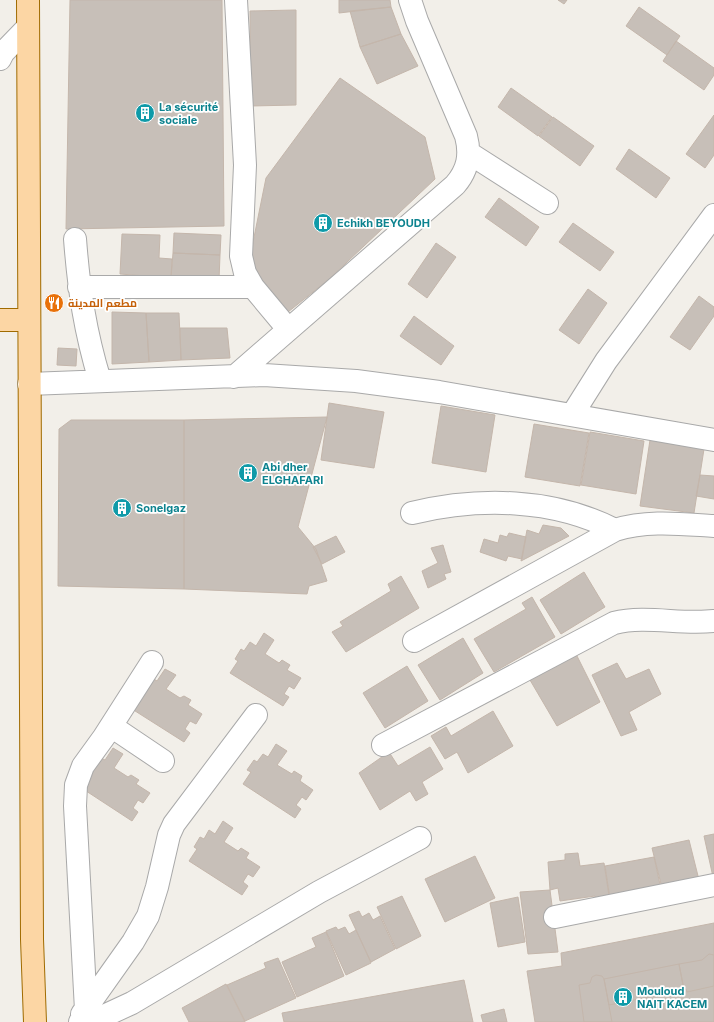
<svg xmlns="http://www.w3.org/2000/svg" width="714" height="1022" viewBox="0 0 714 1022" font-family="Inter,Cairo,sans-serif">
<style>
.building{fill:#c7bfb8;stroke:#c4b6ab}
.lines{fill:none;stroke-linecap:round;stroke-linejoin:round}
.street-casing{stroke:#a9a9a9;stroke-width:24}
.primary-casing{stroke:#a06b00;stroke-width:24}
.street{stroke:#fff;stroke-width:22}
.primary{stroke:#fcd6a4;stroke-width:22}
.labels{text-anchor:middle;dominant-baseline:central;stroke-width:3.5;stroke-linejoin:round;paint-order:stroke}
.culture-label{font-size:11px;font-weight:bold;fill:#0d838f;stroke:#fff;text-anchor:start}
.food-label{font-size:11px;font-weight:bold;fill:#c56008;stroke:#fff;text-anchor:start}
</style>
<rect width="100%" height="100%" fill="#f2efe9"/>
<!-- building -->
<path class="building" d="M70 0H222L224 226 66 229Z
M339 0H390L391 7 339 13Z
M558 0H567L564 4Z
M391 7 401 34 360 47 350 11Z
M639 7 680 36 667 55 626 26Z
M296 10V105L251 106 250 11Z
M401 34 418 66 377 84 360 47Z
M676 41 714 68V75L704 90 663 61Z
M340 78 425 137 435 179 328 280 288 312 248 267 266 178Z
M511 88 552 117 538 136 498 107Z
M714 115V155L705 168 686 154Z
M553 117 594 146 580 166 539 136Z
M629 149 670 178 656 198 616 169Z
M499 198 539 227 526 246 485 217Z
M573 223 614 252 600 271 559 242Z
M174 233 221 235 220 255 173 253Z
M122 234 160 235 159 258 172 259 171 278 120 274Z
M436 243 456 257 427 298 408 284Z
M173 253 220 255 219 280 171 278Z
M588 289 607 303 579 344 559 330Z
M699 296 714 307V316L690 350 670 337Z
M112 312 146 313 149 362 112 364Z
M146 313H179L181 360 149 362Z
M414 316 454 346 441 365 400 336Z
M180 328H227L230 358 181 360Z
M58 348 77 349 76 366 57 365Z
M329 403 384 412 374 468 321 460Z
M441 406 495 415 486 472 432 463Z
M327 417 298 527 316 549 327 581 309 586 307 594 184 589V420Z
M71 420H184V589L58 586 59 429Z
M534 424 589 433 580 486 525 477Z
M590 432 644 441 636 494 581 485Z
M650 440 704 449 694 513 640 506Z
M700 475 714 476V499L696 496Z
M543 525 561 528 569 536 521 561 527 530 539 534Z
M509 533 526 537 522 559 508 556 506 561 480 552 484 539 498 543 500 535 507 537Z
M336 536 345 552 322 564 313 547Z
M443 545 451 572 444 574 446 579 428 588 422 571 438 563 431 548Z
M584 572 605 607 561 634 540 600Z
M401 576 419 608 346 652 332 632 343 626 340 622 391 591 388 584Z
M532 597 555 637 494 672 474 639 526 609 522 603Z
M264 633 274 640 265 654 279 663 282 660 290 665 287 670 301 678 294 689 289 686 284 694 289 697 283 706 230 673 238 661 235 659 241 649 244 651 250 642 256 646Z
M463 638 483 673 440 700 418 665Z
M576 654 600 702 557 726 530 680Z
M617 663 626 679 649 669 661 694 629 712 637 730 621 736 592 675Z
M407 666 428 701 385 728 363 693Z
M165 669 176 675 166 689 180 698 184 696 191 700 188 705 202 714 196 724 190 721 185 729 190 733 184 742 132 709 151 677 157 681Z
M493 711 513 746 468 773 457 752 445 759 431 736 446 727 451 736Z
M276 744 287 751 277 765 292 774 294 771 302 776 300 781 313 790 306 800 302 797 296 805 301 809 295 818 243 784 251 772 247 770 254 760 257 762 263 754 268 757Z
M430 747 443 769 422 782 428 794 416 801 410 791 380 810 359 773 389 752 398 766Z
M113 748 123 754 114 768 128 777 131 775 139 780 136 784 150 793 143 803 138 800 133 808 138 812 132 821 80 787 99 757 105 760Z
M223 821 233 828 224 842 238 851 241 848 249 853 246 858 260 867 253 877 248 874 243 882 248 886 242 895 189 861 197 849 194 847 200 837 204 839 209 830 215 834Z
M714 834V876L713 877 704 836Z
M689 840 699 880 662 888 652 848Z
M578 853 580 866 604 863 610 902 596 905 595 896 560 901 558 888 550 890 548 862 565 860V854Z
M475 856 495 898 445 922 425 879Z
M654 857 661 889 610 899 605 866Z
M550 890 558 952 528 954 520 892Z
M402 896 421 936 396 949 377 907Z
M518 897 525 942 498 947 490 903Z
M359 911 362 917 369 913 373 920 380 916 395 949 371 962 349 915Z
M714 923V1022H535L527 971 562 966 561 953Z
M336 927 338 930 345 927 349 934 356 930 371 963 346 975 326 931Z
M326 932 344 976 297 997 282 962 316 947 312 938Z
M709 954 714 955V986L687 992 686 989 684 990 679 964 702 960Z
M278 958 296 998 245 1021 227 985 266 968 264 963Z
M679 964 684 990 609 1005 604 979Z
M596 975 602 976 604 979 612 1022H584L579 985 590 983 592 977Z
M464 980 473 1022H284L282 1013Z
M226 984 245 1022H189L182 1008Z
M504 1009 507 1022H483L481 1015Z"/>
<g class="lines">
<defs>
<path id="street" d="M236 0 245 165 241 256 245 273 253 287 288 329
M0 59 3 53 28 27
M469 153 547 203
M75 239C79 291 85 331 100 381
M79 287H253
M234 377 455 185C468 170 471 155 466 136L417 21 410 0
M29 384 264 375 356 381 439 392 714 440
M572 415 606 361 714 215
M412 513C479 497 553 498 615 530
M414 641 615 530C648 520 680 524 714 526
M111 726 163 761
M383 745 614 623C646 615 681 625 714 621
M555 917 714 885
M86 1010 75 806 76 785 83 766 104 737 152 662
M82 1014 133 942 148 916 157 887 169 835 174 824 256 715
M80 1022 104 1016 132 1003 319 892 420 838"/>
<path id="primary" d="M28 0 32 939 35 1022
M0 320H28"/>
</defs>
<!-- street casing -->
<use href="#street" class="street-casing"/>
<!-- primary casing -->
<use href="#primary" class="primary-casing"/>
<!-- street -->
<use href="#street" class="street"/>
<!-- primary -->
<use href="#primary" class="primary"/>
</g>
<!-- icons -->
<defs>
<symbol id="building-disc" viewBox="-11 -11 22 22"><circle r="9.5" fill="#0f9aa8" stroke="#fff"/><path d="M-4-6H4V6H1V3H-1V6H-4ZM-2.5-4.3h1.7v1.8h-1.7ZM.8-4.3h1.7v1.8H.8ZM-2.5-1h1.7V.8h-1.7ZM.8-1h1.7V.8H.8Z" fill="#fff"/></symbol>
<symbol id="restaurant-disc" viewBox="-11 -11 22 22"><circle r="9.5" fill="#e8710a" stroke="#fff"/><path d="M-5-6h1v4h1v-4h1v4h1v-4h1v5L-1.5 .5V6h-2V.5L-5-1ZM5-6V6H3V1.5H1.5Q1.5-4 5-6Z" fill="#fff"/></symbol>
</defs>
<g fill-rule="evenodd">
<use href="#building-disc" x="134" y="102" width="22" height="22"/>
<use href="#building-disc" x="312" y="212" width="22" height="22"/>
<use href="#restaurant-disc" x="43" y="292" width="22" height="22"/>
<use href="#building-disc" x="237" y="462" width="22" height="22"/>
<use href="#building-disc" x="111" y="497" width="22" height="22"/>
<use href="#building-disc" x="612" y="986" width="22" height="22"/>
</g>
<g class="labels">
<!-- culture labels -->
<g class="culture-label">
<text x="159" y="107">La sécurité<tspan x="159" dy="13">sociale</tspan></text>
<text x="337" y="223">Echikh BEYOUDH</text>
<text x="262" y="467">Abi dher<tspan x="262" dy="13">ELGHAFARI</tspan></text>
<text x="136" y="508">Sonelgaz</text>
<text x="637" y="991">Mouloud<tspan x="637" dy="13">NAIT KACEM</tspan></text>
</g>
<!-- food labels -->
<g class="food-label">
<text x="68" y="303">مطعم المدينة</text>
</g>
</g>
</svg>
